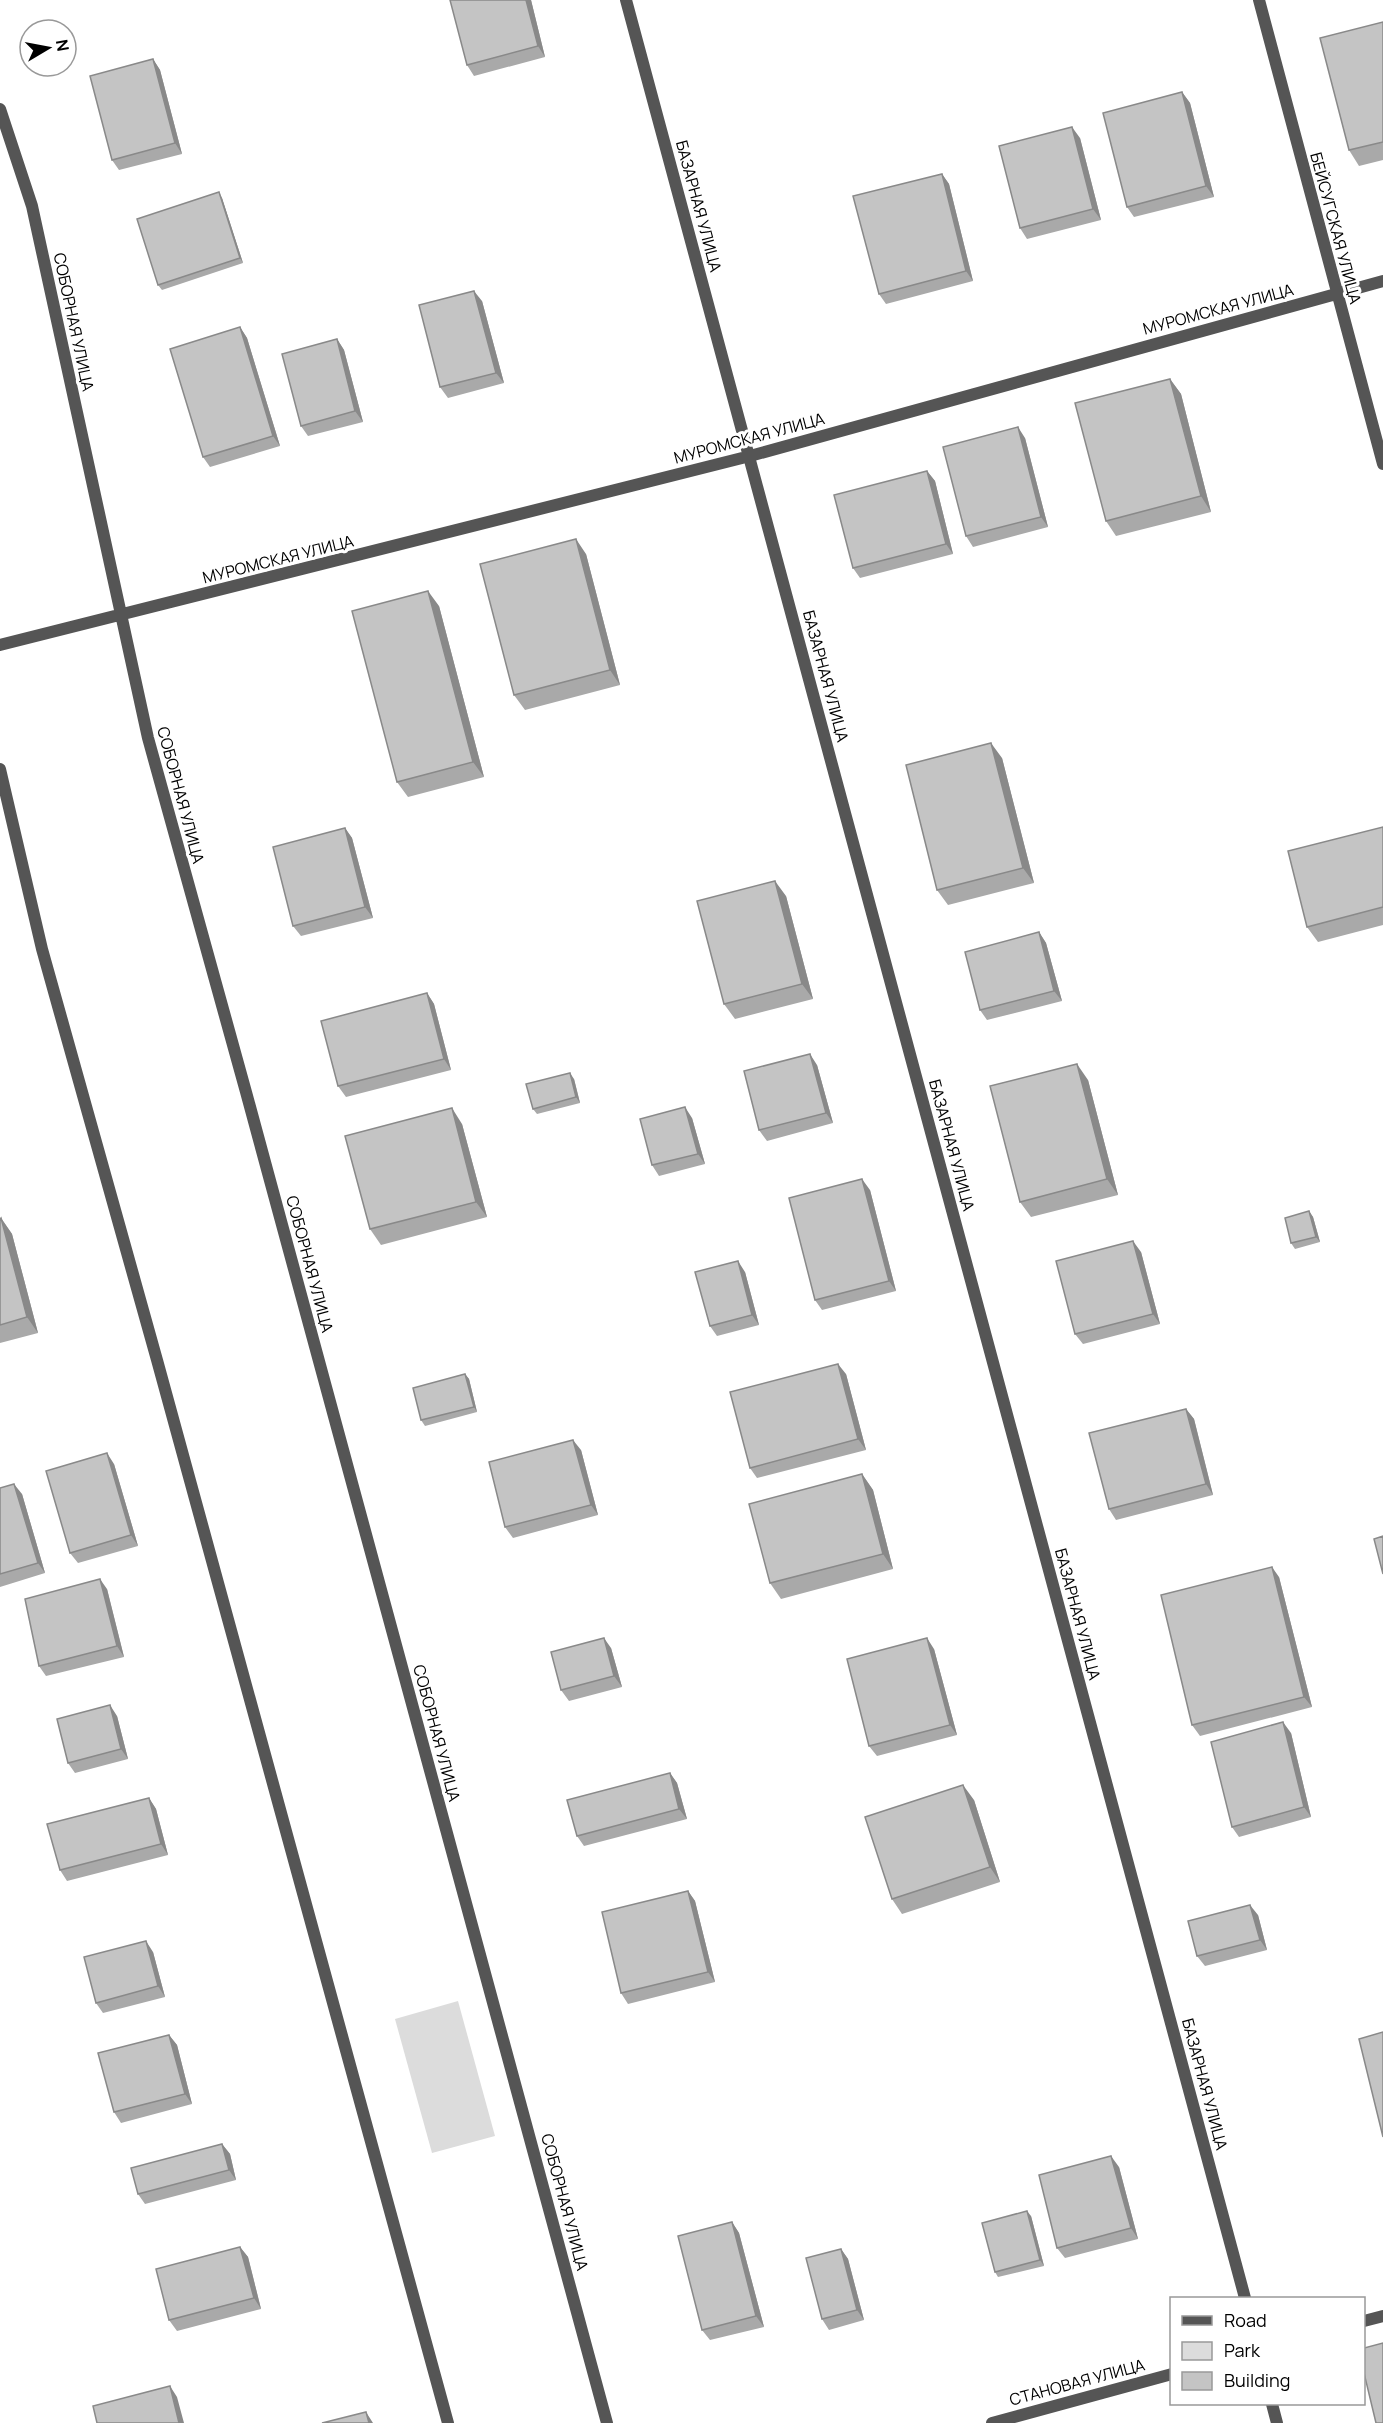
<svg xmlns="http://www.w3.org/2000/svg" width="1383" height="2423" viewBox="0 0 1383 2423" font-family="Manrope,sans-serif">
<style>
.green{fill:#dcdcdc}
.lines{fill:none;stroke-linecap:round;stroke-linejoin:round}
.minor{stroke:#555;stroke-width:12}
.wall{fill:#a9a9a9}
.shaded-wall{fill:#898989}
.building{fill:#c4c4c4;stroke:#898989;stroke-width:1.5}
.labels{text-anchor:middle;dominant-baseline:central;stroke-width:6;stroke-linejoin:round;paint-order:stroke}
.street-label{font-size:16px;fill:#000;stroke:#fff}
</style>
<rect width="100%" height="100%" fill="#fff"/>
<!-- green -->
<path class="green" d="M458 2001 495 2136 432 2153 395 2019Z"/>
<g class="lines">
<!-- minor -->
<path class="minor" d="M626 0 1245 2298
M1259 0 1383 464
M0 109 32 206 148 738 246 1092 607 2423
M0 645 750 456 1383 281
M0 769 42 949 157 1360 448 2423
M1364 2321 1383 2316
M1272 2404 1277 2423
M992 2423 1172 2374"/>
</g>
<!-- wall -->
<path class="wall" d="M531 0 545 57 474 76 467 65Z
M1383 22V160L1359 166 1349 150Z
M153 59 160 70 182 154 119 170 112 160Z
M1182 92 1190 103 1214 197 1134 217 1127 207Z
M1080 138 1101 220 1027 239 1020 228Z
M942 174 949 184 973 281 886 304 879 294Z
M222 198 243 263 162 290 158 285Z
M482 301 504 383 448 398 440 387Z
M240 327 247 338 280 446 210 467 203 457Z
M337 339 344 350 363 422 308 436 301 426Z
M1170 379 1181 394 1211 512 1116 536 1106 521Z
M1025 438 1048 527 973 547 966 536Z
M927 471 935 481 953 554 860 578 853 568Z
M586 554 620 685 525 710 514 695Z
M439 606 484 777 408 797 397 782Z
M1002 758 1034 883 948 905 937 890Z
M1383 827V925L1318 942 1307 927Z
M345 828 352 838 373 918 301 936 293 926Z
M786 896 813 999 735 1019 724 1004Z
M1039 932 1046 943 1062 1001 987 1020 980 1010Z
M427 993 434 1004 451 1070 346 1097 338 1086Z
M817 1065 833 1123 767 1141 759 1130Z
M574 1079 580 1103 537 1114 533 1109Z
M1088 1080 1118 1195 1031 1217 1020 1202Z
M692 1118 705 1164 659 1176 652 1165Z
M462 1124 487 1217 381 1245 370 1229Z
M870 1190 896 1291 822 1310 815 1300Z
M1309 1211 1313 1217 1320 1242 1295 1249 1291 1243Z
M1 1218 12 1234 38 1333 0 1343V1219Z
M1141 1252 1160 1324 1083 1344 1075 1334Z
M745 1272 759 1325 717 1336 710 1326Z
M465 1374 469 1379 477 1412 425 1426 421 1420Z
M846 1374 866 1450 757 1478 750 1468Z
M1186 1409 1194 1419 1213 1495 1116 1520 1109 1509Z
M581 1450 598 1515 513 1538 505 1527Z
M114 1464 138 1546 78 1563 70 1553Z
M862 1474 873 1490 893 1569 781 1599 770 1583Z
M0 1488 22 1494 45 1573 0 1587Z
M1279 1577 1312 1707 1200 1736 1192 1725Z
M107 1589 124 1657 46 1676 39 1666Z
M611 1648 622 1687 569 1701 561 1690Z
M934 1649 957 1735 877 1756 869 1746Z
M117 1716 128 1759 75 1773 68 1763Z
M1291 1733 1311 1817 1239 1837 1232 1827Z
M670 1773 677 1783 687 1819 584 1846 577 1836Z
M149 1798 156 1809 168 1855 67 1881 60 1870Z
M974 1800 1000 1882 902 1914 892 1899Z
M688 1891 695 1901 715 1982 628 2004 621 1993Z
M1258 1915 1267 1950 1205 1966 1197 1956Z
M153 1952 165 1997 103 2013 96 2003Z
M169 2035 177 2045 192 2104 121 2123 114 2112Z
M222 2144 230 2154 236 2180 145 2204 138 2194Z
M1119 2167 1138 2239 1065 2258 1057 2248Z
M1031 2216 1044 2266 998 2277 995 2272Z
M732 2222 739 2233 764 2327 710 2340 702 2330Z
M240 2247 248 2257 261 2309 177 2331 169 2320Z
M841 2249 848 2259 864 2320 829 2330 822 2319Z"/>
<!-- shaded-wall -->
<path class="shaded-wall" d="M526 0H531L545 57 538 46Z
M153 59 160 70 182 154 175 143Z
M1182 92 1190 103 1214 197 1206 186Z
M1072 127 1080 138 1101 220 1093 209Z
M942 174 949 184 973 281 966 271Z
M219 192 222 198 243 263 240 258Z
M474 291 482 301 504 383 496 373Z
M240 327 247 338 280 446 273 436Z
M337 339 344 350 363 422 355 411Z
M1170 379 1181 394 1211 512 1201 496Z
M1018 427 1025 438 1048 527 1041 517Z
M927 471 935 481 953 554 946 544Z
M576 539 586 554 620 685 610 670Z
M428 591 439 606 484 777 473 762Z
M991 743 1002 758 1034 883 1023 868Z
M345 828 352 838 373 918 365 907Z
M775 881 786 896 813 999 802 984Z
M1039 932 1046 943 1062 1001 1054 991Z
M427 993 434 1004 451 1070 444 1059Z
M810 1054 817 1065 833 1123 826 1113Z
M1077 1064 1088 1080 1118 1195 1107 1179Z
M570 1073 574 1079 580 1103 576 1097Z
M685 1107 692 1118 705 1164 698 1154Z
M452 1108 462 1124 487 1217 476 1202Z
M862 1179 870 1190 896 1291 889 1281Z
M1309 1211 1313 1217 1320 1242 1316 1237Z
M1 1218 12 1234 38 1333 27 1317Z
M1133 1241 1141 1252 1160 1324 1153 1314Z
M738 1261 745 1272 759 1325 752 1315Z
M838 1364 846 1374 866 1450 858 1439Z
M465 1374 469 1379 477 1412 474 1407Z
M1186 1409 1194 1419 1213 1495 1206 1484Z
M573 1440 581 1450 598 1515 591 1505Z
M107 1453 114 1464 138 1546 131 1535Z
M862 1474 873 1490 893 1569 883 1554Z
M14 1484 22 1494 45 1573 38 1563Z
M1272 1567 1279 1577 1312 1707 1304 1697Z
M100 1579 107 1589 124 1657 117 1646Z
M604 1638 611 1648 622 1687 614 1676Z
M927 1638 934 1649 957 1735 950 1725Z
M110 1705 117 1716 128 1759 121 1749Z
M1283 1722 1291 1733 1311 1817 1304 1807Z
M670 1773 677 1783 687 1819 679 1809Z
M963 1785 974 1800 1000 1882 990 1867Z
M149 1798 156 1809 168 1855 161 1844Z
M688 1891 695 1901 715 1982 708 1972Z
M1250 1905 1258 1915 1267 1950 1260 1940Z
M146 1941 153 1952 165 1997 158 1986Z
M169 2035 177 2045 192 2104 185 2094Z
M222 2144 230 2154 236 2180 229 2170Z
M1111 2156 1119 2167 1138 2239 1131 2228Z
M1027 2211 1031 2216 1044 2266 1040 2260Z
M732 2222 739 2233 764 2327 756 2316Z
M240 2247 248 2257 261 2309 254 2298Z
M841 2249 848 2259 864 2320 857 2310Z
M170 2386 177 2397 184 2423H179Z
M366 2412 373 2423H369Z"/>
<!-- building -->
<path class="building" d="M450 0H526L538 46 467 65Z
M1383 22V142L1349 150 1320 38Z
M153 59 175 143 112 160 90 76Z
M1182 92 1206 186 1127 207 1103 113Z
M1072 127 1093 209 1020 228 999 146Z
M942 174 966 271 879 294 853 196Z
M219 192 240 258 158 285 137 219Z
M474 291 496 373 440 387 419 305Z
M240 327 273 436 203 457 170 349Z
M337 339 355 411 301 426 282 354Z
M1170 379 1201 496 1106 521 1075 403Z
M1018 427 1041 517 966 536 943 447Z
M927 471 946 544 853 568 834 495Z
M576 539 610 670 514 695 480 564Z
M428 591 473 762 397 782 352 611Z
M991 743 1023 868 937 890 906 765Z
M1383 827V907L1307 927 1288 851Z
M345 828 365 907 293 926 273 847Z
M775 881 802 984 724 1004 697 901Z
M1039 932 1054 991 980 1010 965 952Z
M427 993 444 1059 338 1086 321 1021Z
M810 1054 826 1113 759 1130 744 1071Z
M1077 1064 1107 1179 1020 1202 990 1086Z
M570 1073 576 1097 533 1109 526 1084Z
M685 1107 698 1154 652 1165 640 1119Z
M452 1108 476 1202 370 1229 345 1136Z
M862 1179 889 1281 815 1300 789 1198Z
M1309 1211 1316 1237 1291 1243 1285 1218Z
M1 1218 27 1317 0 1325V1219Z
M1133 1241 1153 1314 1075 1334 1056 1261Z
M738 1261 752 1315 710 1326 695 1272Z
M838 1364 858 1439 750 1468 730 1392Z
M465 1374 474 1407 421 1420 413 1388Z
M1186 1409 1206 1484 1109 1509 1089 1433Z
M573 1440 591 1505 505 1527 489 1462Z
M107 1453 131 1535 70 1553 46 1471Z
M862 1474 883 1554 770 1583 749 1504Z
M14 1484 38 1563 0 1574V1488Z
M1383 1536V1574L1374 1539Z
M1272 1567 1304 1697 1192 1725 1161 1595Z
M100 1579 117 1646 39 1666 25 1599Z
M604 1638 614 1676 561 1690 551 1652Z
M927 1638 950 1725 869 1746 847 1659Z
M110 1705 121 1749 68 1763 57 1719Z
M1283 1722 1304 1807 1232 1827 1211 1742Z
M670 1773 679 1809 577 1836 567 1800Z
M963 1785 990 1867 892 1899 865 1817Z
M149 1798 161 1844 60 1870 47 1824Z
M688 1891 708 1972 621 1993 602 1912Z
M1250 1905 1260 1940 1197 1956 1188 1921Z
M146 1941 158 1986 96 2003 84 1957Z
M1383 2032V2137L1359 2039Z
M169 2035 185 2094 114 2112 98 2053Z
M222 2144 229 2170 138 2194 131 2168Z
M1111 2156 1131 2228 1057 2248 1039 2175Z
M1027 2211 1040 2260 995 2272 982 2223Z
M732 2222 756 2316 702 2330 678 2236Z
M240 2247 254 2298 169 2320 156 2269Z
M841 2249 857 2310 822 2319 806 2258Z
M1383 2343V2423H1376L1364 2373V2348Z
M170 2386 179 2423H97L93 2406Z
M366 2412 369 2423H322Z"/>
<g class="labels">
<!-- street labels -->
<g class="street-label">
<text transform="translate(699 206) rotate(75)">БАЗАРНАЯ УЛИЦА</text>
<text transform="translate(1336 228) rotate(75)">БЕЙСУГСКАЯ УЛИЦА</text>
<text transform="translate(1218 309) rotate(-15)">МУРОМСКАЯ УЛИЦА</text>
<text transform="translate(74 322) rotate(78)">СОБОРНАЯ УЛИЦА</text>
<text transform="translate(749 438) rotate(-15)">МУРОМСКАЯ УЛИЦА</text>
<text transform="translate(278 559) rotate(-14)">МУРОМСКАЯ УЛИЦА</text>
<text transform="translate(826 676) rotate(75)">БАЗАРНАЯ УЛИЦА</text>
<text transform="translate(181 795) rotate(75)">СОБОРНАЯ УЛИЦА</text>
<text transform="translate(952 1145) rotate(75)">БАЗАРНАЯ УЛИЦА</text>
<text transform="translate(310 1264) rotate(75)">СОБОРНАЯ УЛИЦА</text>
<text transform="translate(1078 1614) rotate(75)">БАЗАРНАЯ УЛИЦА</text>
<text transform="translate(437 1733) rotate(75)">СОБОРНАЯ УЛИЦА</text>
<text transform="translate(1205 2084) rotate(75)">БАЗАРНАЯ УЛИЦА</text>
<text transform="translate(565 2202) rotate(75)">СОБОРНАЯ УЛИЦА</text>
<text transform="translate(1077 2382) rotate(-15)">СТАНОВАЯ УЛИЦА</text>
</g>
</g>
<!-- legend -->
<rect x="1170" y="2297" width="195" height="108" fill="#ffffff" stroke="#999999" stroke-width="1.5"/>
<rect x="1182" y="2316" width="30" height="9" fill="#555555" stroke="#999999" stroke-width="1.5"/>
<text x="1224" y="2327" font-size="18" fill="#000000">Road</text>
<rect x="1182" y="2342" width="30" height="18" fill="#dcdcdc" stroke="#999999" stroke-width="1.5"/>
<text x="1224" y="2357" font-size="18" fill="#000000">Park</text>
<rect x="1182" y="2372" width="30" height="18" fill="#c4c4c4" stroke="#999999" stroke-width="1.5"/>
<text x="1224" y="2387" font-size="18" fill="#000000">Building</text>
<!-- north arrow -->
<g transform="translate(48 48) rotate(80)"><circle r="28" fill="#ffffff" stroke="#999999" stroke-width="1.5"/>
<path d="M0-4.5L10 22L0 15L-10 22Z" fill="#000000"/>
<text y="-9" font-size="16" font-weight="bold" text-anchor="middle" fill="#000000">N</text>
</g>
</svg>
